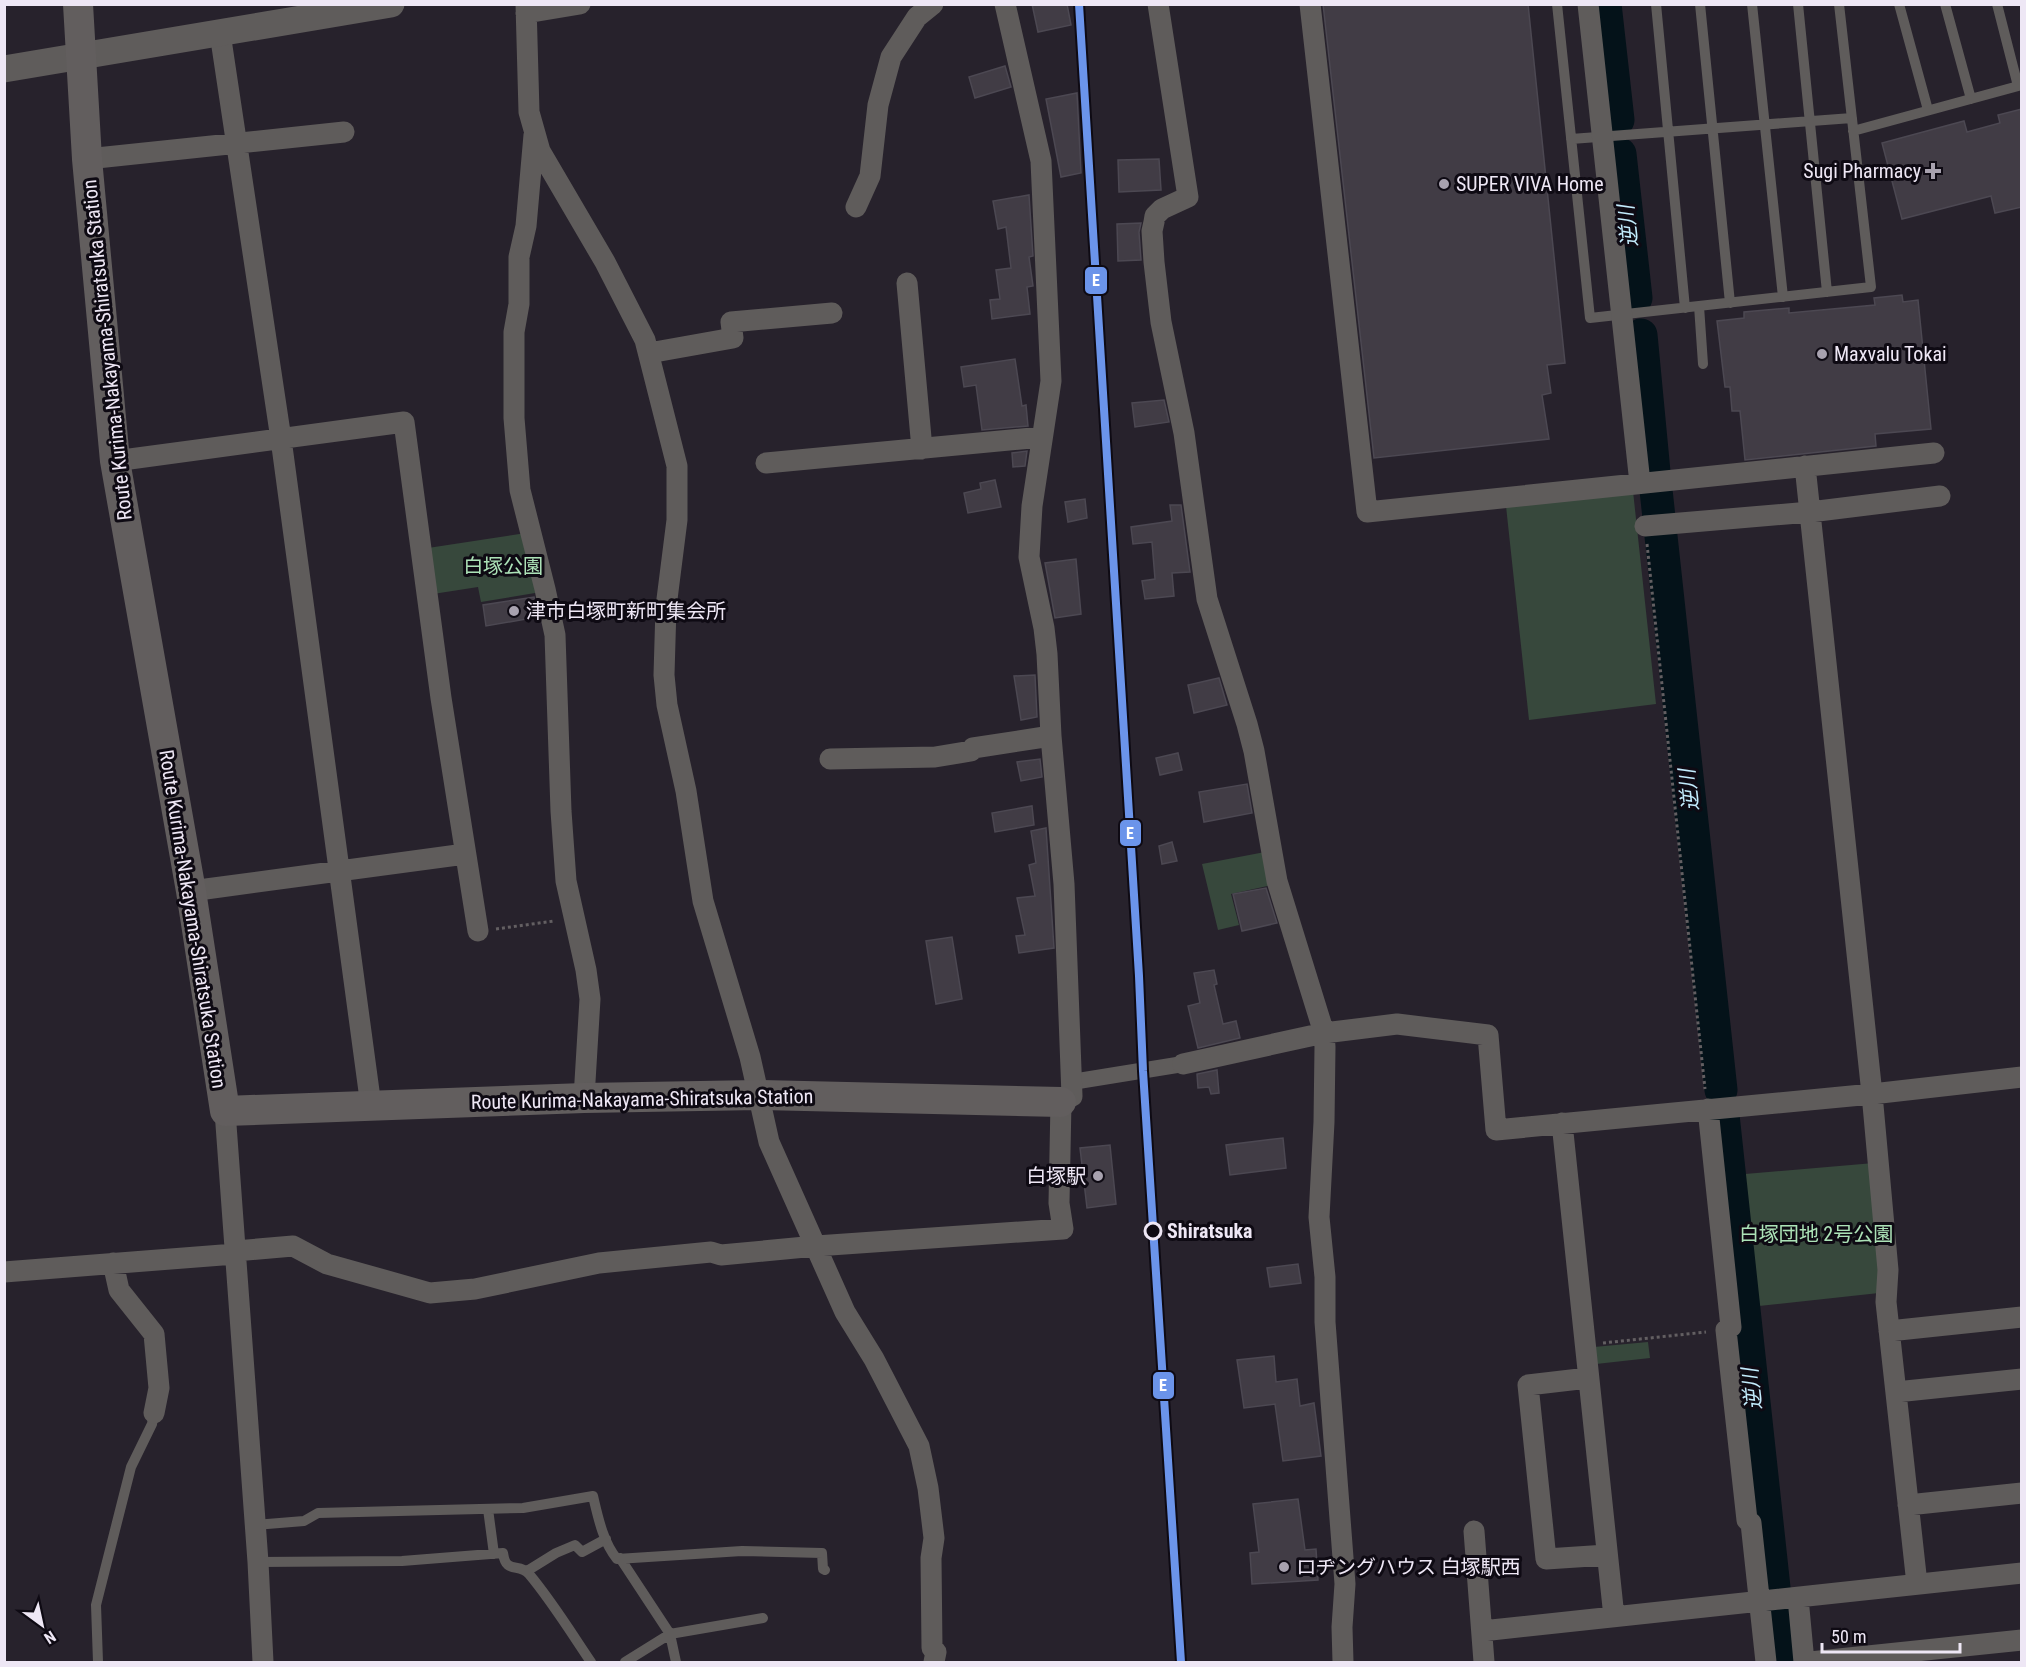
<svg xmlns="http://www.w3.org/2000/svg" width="2026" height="1667" viewBox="0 0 2026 1667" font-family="'Roboto Condensed','Noto Sans JP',sans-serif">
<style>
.green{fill:#37483c}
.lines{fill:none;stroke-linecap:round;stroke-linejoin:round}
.river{stroke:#041219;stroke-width:33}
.building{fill:#413c45;stroke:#4c4852;stroke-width:1.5}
.path{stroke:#635f62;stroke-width:3;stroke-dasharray:3 3;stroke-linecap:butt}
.service{stroke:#5f5c5b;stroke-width:10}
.pedestrian{stroke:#5f5c5b;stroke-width:16}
.minor{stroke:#5f5c5b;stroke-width:21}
.tertiary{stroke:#5f5c5b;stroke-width:27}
.secondary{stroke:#625e5e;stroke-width:30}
.rail-1-casing{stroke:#0e0a13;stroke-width:12}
.rail-1{stroke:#6b94ea;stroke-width:8}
.poi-dot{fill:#a8a2af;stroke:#0e0a13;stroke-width:2}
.stop-dot{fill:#0e0a13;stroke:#eee7f5;stroke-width:3}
.labels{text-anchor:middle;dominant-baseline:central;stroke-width:6;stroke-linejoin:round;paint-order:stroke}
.poi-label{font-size:20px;fill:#eee7f5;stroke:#0e0a13;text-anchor:start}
.street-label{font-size:20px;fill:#eee7f5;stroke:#0e0a13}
.park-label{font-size:20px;fill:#ace2b7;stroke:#0e0a13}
.stop-label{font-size:20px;font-weight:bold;fill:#eee7f5;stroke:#0e0a13;text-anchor:start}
.water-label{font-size:21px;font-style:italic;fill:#c3ecfd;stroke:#0e0a13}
.line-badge{stroke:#0e0a13;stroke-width:2}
.badge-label{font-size:16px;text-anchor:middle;font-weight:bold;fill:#fff}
</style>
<rect width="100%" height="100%" fill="#27222c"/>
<!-- green -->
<path class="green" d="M1633 491 1656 704 1529 720 1506 506Z
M526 533 541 592 481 602 478 587 433 594 428 548Z
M1265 852 1272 885 1231 894 1239 925 1218 930 1202 864Z
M1874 1163 1879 1293 1759 1306 1745 1174Z
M1648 1342 1650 1358 1596 1364 1594 1347Z"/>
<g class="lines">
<!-- river -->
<path class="river" d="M1605 4 1618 120
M1620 154 1636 298
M1641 335 1654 472
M1656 490 1721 1090
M1723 1115 1782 1662"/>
</g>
<!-- building -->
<path class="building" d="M1032 4H1067L1071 25 1038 32Z
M1323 4H1528L1565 363 1547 365 1551 393 1542 395 1549 439 1374 458Z
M1005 66 1011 87 975 98 969 77Z
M1077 93 1081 173 1061 177 1046 99Z
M2022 109V207L1995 213 1991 196 1902 219 1882 143 1964 121 1967 132 2000 123 1998 115Z
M1159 159 1161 190 1119 192 1118 160Z
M1029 195 1033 256 1029 257 1033 286 1027 287 1030 314 992 319 990 300 1000 299 996 270 1011 268 1006 227 998 229 993 201Z
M1141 223 1139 232 1141 260 1118 261 1117 224Z
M1902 295 1903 302 1918 300 1931 429 1875 434 1876 446 1745 460 1740 411H1732L1730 387H1725L1717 321 1744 318V312L1789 308V313L1875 305 1874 298Z
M1015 359 1022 406 1026 405 1028 426 982 430 976 385 964 387 961 367Z
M1164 400 1169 422 1135 427 1132 403Z
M1027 451 1025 466 1013 467 1012 453Z
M995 480 1001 507 968 513 964 493 981 489 980 483Z
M1085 499 1087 518 1068 522 1065 502Z
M1170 505H1181L1190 572 1172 573 1174 596 1145 599 1142 581 1155 579 1152 542 1133 544 1131 527 1172 521Z
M1076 559 1081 614 1055 618 1045 563Z
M534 597 538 617 486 626 483 605Z
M1035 675 1037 717 1021 720 1014 676Z
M1219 678 1227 705 1194 713 1188 685Z
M1178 753 1182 770 1160 775 1156 758Z
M1040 759 1042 777 1021 781 1017 762Z
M1247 784 1252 813 1204 822 1199 792Z
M1032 806 1034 825 995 832 992 813Z
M1046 828 1054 948 1019 953 1016 936 1025 935 1017 898 1035 896 1029 865 1036 863 1031 831Z
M1172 842 1177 861 1162 864 1159 846Z
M1266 888 1277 923 1242 931 1233 894Z
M952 937 962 999 936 1004 926 941Z
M1214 970 1217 984 1214 985 1223 1024 1236 1021 1240 1038 1198 1048 1188 1006 1200 1003 1194 973Z
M1217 1070 1219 1093 1211 1094 1209 1087 1198 1088 1197 1074Z
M1283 1138 1286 1168 1230 1175 1226 1145Z
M1110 1145 1116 1204 1087 1208 1080 1148Z
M1298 1264 1301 1283 1270 1287 1267 1268Z
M1274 1356 1276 1382 1297 1379 1300 1406 1314 1403 1321 1456 1283 1461 1275 1404 1244 1408 1237 1360Z
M1298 1499 1305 1550 1316 1549 1318 1580 1252 1584 1250 1553 1259 1552 1253 1504Z"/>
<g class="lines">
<!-- path -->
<path class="path" d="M1647 544 1705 1089
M496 929 554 921
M1603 1343 1706 1332"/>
<!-- service -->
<path class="service" d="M1557 4 1590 318 1871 287 1839 4
M1656 4 1685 308
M1700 4 1730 303
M1752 4 1783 297
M1798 4 1827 292
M1899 4 1928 110
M1945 4 1971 99
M1997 4 2018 86
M1853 131 2022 85
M1571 139 1852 118
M1699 306 1703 364
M488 1509 494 1554
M255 1525 304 1521 318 1513 523 1508 593 1496C598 1517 603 1542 617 1559L742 1551 822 1553 823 1569 825 1570
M620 1558 670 1634 676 1662
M258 1562 402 1561 503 1553C506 1575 519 1562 529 1574 551 1600 572 1634 591 1662
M527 1571 556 1553 575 1545 582 1552 606 1539
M98 1662 96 1605 131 1467 152 1424 154 1413
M625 1662 670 1634 763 1618"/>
<!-- pedestrian -->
<path class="pedestrian" d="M1072 1082 1183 1064"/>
<!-- minor -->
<path class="minor" d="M526 4 529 112 540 151 605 262 645 340 677 466V520L666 607 664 675 667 705 686 791 703 901 750 1057 769 1142 845 1312 874 1359 919 1446 928 1488 934 1538 931 1558 932 1648 936 1652 934 1662
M1158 4 1188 197 1162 209 1155 216 1154 222 1152 231 1154 262 1161 322 1184 433 1207 599 1247 724 1254 751 1277 881 1324 1033 1325 1047 1324 1122 1319 1217 1325 1277V1322L1345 1584 1342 1627 1343 1662
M1310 4 1367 512 1934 453
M1588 4 1640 483
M526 13 580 4
M220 33 281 439 371 1106
M534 135 526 226 519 257V304L514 332V418L520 490 545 589 555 635 561 811 566 881 586 970 590 999 584 1098
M87 159 344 132
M856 207 870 176 878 105 891 57 917 17 933 4
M907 283 922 449
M649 353 733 338 731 322 832 313
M115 461 404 422 441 698 478 931
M766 463 1042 437
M1805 466 1872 1094 1888 1270 1886 1302 1917 1584
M1645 526 1810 512 1940 496
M830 759 935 757 971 751 973 748 1051 736
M191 891 465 854
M1183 1064 1324 1033 1397 1024 1488 1035 1496 1130 1872 1094 2022 1077
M1708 1109 1731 1327 1726 1330 1747 1520 1751 1523 1766 1662
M225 1111 258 1562 263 1662
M1562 1123 1614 1617
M235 1251 293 1246 327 1264 430 1293 475 1289 599 1263 711 1252 721 1255 816 1246 1063 1229 1059 1203 1061 1102 1072 1096 1064 884 1051 736 1047 654 1044 628 1029 557 1032 506 1051 381 1041 161 1005 4
M113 1263 119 1290 154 1334 159 1388 154 1413
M4 1272 235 1254
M1889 1331 2022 1317
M1588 1378 1528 1385 1546 1559 1607 1555
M1896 1392 2022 1379
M1908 1505 2022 1493
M1474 1531 1484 1662
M1798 1598 1804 1662
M1482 1631 2022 1573
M1810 1662 2022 1640"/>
<!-- tertiary -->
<path class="tertiary" d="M4 69 391 4"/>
<!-- secondary -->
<path class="secondary" d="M78 4 87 159 115 461 191 891 225 1111 584 1098 758 1095 1061 1102"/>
<defs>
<path id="rail-1" d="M1079 4 1139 976 1143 1071 1181 1662"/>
</defs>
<!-- rail-1 casing -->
<use href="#rail-1" class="rail-1-casing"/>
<!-- rail-1 -->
<use href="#rail-1" class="rail-1"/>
</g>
<!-- markers -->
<g class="poi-dot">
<path d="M1930 162h6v6h6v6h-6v6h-6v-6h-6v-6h6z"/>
<circle cx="1444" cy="184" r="6"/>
<circle cx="1822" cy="354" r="6"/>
<circle cx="514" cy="611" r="6"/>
<circle cx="1098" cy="1176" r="6"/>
<circle cx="1284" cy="1567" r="6"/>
</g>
<circle class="stop-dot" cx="1153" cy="1231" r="8"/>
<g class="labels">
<!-- poi labels -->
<g class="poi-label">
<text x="1921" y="171" text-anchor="end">Sugi Pharmacy</text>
<text x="1456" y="184">SUPER VIVA Home</text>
<text x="1834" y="354">Maxvalu Tokai</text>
<text x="526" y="611">津市白塚町新町集会所</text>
<text x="1086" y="1176" text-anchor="end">白塚駅</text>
<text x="1296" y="1567">ロヂングハウス 白塚駅西</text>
</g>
<!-- street labels -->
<g class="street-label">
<text transform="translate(107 350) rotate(-96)">Route Kurima-Nakayama-Shiratsuka Station</text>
<text transform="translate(193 919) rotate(81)">Route Kurima-Nakayama-Shiratsuka Station</text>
<text transform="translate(642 1099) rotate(-1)">Route Kurima-Nakayama-Shiratsuka Station</text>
</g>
<!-- park labels -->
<g class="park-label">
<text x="503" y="566">白塚公園</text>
<text x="1816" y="1234">白塚団地 2号公園</text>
</g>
<!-- stop labels -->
<g class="stop-label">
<text x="1167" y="1231">Shiratsuka</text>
</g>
<!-- water labels -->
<g class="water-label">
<text transform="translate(1628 226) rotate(-96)">逆川</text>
<text transform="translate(1689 790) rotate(-96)">逆川</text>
<text transform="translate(1752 1389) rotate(-96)">逆川</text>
</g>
</g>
<g class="line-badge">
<rect x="1084" y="266" width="24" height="29" rx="6" fill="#6b94ea"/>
<rect x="1119" y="819" width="23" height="28" rx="6" fill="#6b94ea"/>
<rect x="1152" y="1371" width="23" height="29" rx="6" fill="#6b94ea"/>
</g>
<g class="badge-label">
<text x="1096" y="286">E</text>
<text x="1130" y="839">E</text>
<text x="1163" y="1391">E</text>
</g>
<!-- border -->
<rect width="2026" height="1667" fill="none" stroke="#eee7f5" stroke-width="12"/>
<!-- north arrow -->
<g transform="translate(42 1625) rotate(147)" stroke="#0e0a13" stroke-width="4.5" paint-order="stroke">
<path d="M0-4.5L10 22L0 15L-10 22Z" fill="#eee7f5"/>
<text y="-9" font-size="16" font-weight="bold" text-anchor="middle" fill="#eee7f5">N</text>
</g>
<!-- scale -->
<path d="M1822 1643v9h138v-9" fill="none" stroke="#eee7f5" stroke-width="3"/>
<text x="1831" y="1643" font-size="18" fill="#eee7f5" stroke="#0e0a13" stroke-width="4.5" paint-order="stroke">50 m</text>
</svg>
